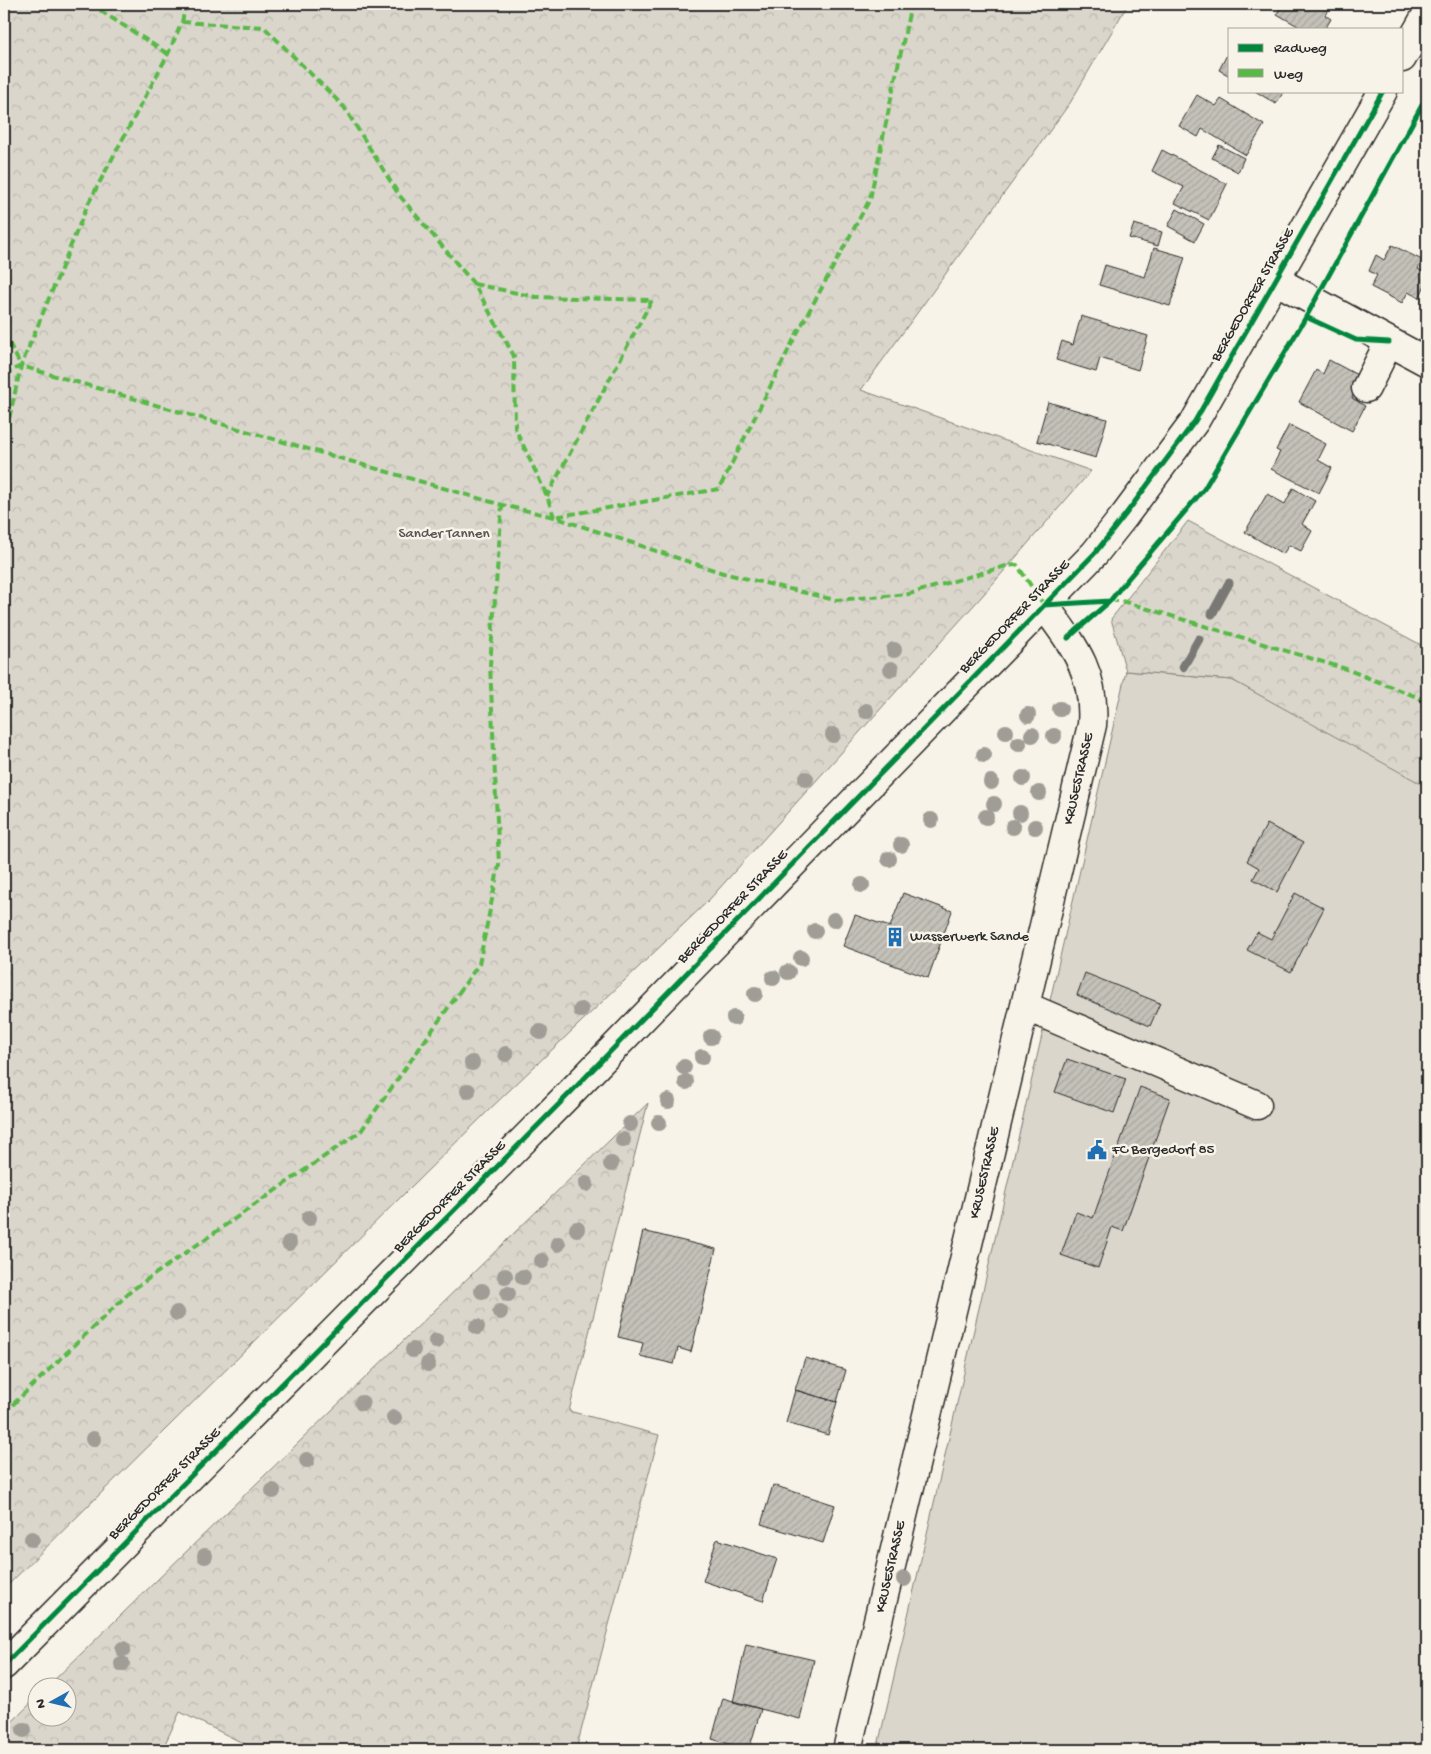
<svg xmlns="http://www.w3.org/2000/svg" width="1431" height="1754" viewBox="0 0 1431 1754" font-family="'Gochi Hand',sans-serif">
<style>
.green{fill:#dad6cc;stroke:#82807c}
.forest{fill:url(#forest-crowns);stroke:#82807c}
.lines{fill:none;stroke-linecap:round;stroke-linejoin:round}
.stream{stroke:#7a7874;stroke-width:9}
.building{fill:url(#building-hatch);stroke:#2b2b2b}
.minor-casing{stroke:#2b2b2b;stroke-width:31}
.major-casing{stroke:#2b2b2b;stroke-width:31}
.minor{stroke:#f7f3e8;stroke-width:28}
.major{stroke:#f7f3e8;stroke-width:28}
.quiet{stroke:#58b947;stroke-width:4;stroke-dasharray:8 4;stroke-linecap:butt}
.cycleway-casing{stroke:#f7f3e8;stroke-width:8}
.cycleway{stroke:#00873e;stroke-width:5}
.tree{fill:#9f9d96}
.labels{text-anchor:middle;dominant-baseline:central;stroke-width:5;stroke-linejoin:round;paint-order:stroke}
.street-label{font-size:15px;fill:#2b2b2b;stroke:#f7f3e8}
.park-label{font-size:15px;fill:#575653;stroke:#f7f3e8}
.poi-label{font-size:15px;fill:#2b2b2b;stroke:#f7f3e8;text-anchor:start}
</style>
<defs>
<pattern id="forest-crowns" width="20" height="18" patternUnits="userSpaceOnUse" patternTransform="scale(1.25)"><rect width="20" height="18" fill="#dad6cc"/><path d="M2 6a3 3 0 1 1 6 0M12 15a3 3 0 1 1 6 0" fill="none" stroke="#bbb8af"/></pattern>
<pattern id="building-hatch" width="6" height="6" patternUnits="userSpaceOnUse" patternTransform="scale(1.25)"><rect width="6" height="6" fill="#c4c1b9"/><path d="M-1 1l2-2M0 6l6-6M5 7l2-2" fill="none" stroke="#a9a69f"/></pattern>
</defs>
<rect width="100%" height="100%" fill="#f7f3e8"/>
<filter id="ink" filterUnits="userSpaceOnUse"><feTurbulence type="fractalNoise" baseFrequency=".02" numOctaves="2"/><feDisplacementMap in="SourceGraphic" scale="10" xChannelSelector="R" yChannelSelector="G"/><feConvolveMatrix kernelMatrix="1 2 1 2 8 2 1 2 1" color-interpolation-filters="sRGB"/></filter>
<g filter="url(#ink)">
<!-- green -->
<path class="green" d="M1126 671 1232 680 1427 784V1750H877Z"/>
<!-- forest -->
<path class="forest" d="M4 4H1128L1070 103 861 390 1091 471 983 595 708 901 492 1107 4 1589Z
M1188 521 1427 648V787L1232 680 1126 671 1111 619Z
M648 1103 569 1411 659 1435 576 1750H257L180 1712 162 1750H4V1730L37 1697 38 1716H68V1686H48Z"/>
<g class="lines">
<!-- stream -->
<path class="stream" d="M1212 614 1229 583
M1183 667 1199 639"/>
</g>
<!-- building -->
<path class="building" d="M1282 4H1332L1325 15 1331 19 1325 29H1303L1277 14Z
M1229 51H1230V76L1219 70Z
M1255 91H1284L1276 104Z
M1197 95 1216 106 1221 99 1264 125 1246 155 1202 129 1198 137 1179 126Z
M1219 145 1244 158 1238 172 1212 158Z
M1162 150 1227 184 1209 220 1175 203 1184 187 1152 171Z
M1177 209 1204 224 1195 241 1168 226Z
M1134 224 1162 232 1158 246 1129 238Z
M1392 245 1422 260 1418 269 1427 274V281L1419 298 1408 292 1402 303 1371 287 1377 275 1369 271 1376 255 1384 260Z
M1154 248 1185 257 1170 306 1099 285 1105 265 1145 277Z
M1081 316 1148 336 1138 370 1100 358 1096 372 1056 360 1062 341 1073 345Z
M1329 360 1363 378 1352 398 1365 406 1352 431 1299 402 1316 370 1323 374Z
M1048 402 1107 419 1096 458 1037 441Z
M1289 425 1326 444 1318 460 1332 468 1319 493 1271 469 1280 452 1276 450Z
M1293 488 1315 501 1302 524 1312 531 1301 551 1289 545 1283 554 1245 532 1267 494 1285 504Z
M1267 824 1303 843 1277 892 1253 879 1259 868 1247 861Z
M903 893 952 911 928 978 843 946 855 915 890 927Z
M1295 893 1324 908 1291 972 1247 950 1257 932 1271 939Z
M1085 973 1160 1003 1150 1026 1077 995Z
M1067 1059 1126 1079 1114 1113 1055 1092Z
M1140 1087 1170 1098 1123 1231 1112 1227 1098 1268 1061 1255 1076 1212 1093 1218Z
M643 1231 716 1249 691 1352 678 1348 674 1364 640 1356 643 1343 618 1337Z
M805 1358 846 1370 837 1402 795 1390Z
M795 1390 837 1402 828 1435 786 1423Z
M773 1485 835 1505 823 1543 761 1524Z
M717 1539 777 1559 763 1601 703 1581Z
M746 1644 814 1660 800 1719 733 1702Z
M723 1698 761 1709 749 1750 712 1739Z"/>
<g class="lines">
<defs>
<path id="minor" d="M1275 280 1427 362
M1366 388 1389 342
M1025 1006 1257 1105
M847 1750 1092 725C1096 672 1073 645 1044 605"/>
<path id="major" d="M1402 58 1427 14
M4 1665 571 1092 1095 553 1125 515 1195 421 1383 91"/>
</defs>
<!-- minor casing -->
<use href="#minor" class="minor-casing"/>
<!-- major casing -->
<use href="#major" class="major-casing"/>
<!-- minor -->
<use href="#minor" class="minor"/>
<!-- major -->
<use href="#major" class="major"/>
<!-- quiet -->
<path class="quiet" d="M90 4 168 54
M182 22 264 27 344 107 399 195 474 284 514 356 515 428 547 496 554 517 723 573 835 600 909 594 1006 566 1017 565 1044 605H1047
M474 284 536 297 652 300 547 496
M4 333 21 366
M4 374 21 366 502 505 554 517 719 489 794 339 870 199 911 4
M4 441 21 366 88 204 168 54 182 22 186 4
M1110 601H1122L1346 669 1427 701
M4 1413 132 1290 361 1131 479 964 499 865 490 665 502 505"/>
<defs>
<path id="cycleway" d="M1306 317 1356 340 1389 342
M1044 605 1110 601
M1068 638 1110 601 1121 587 1204 489 1306 317 1427 96
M4 1665 571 1092 1095 553 1125 515 1195 421 1383 91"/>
</defs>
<!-- cycleway casing -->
<use href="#cycleway" class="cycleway-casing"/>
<!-- cycleway -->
<use href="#cycleway" class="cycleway"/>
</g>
<!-- trees -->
<g class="tree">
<circle cx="894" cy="650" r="8"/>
<circle cx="891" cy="669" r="8"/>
<circle cx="1060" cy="709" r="8"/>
<circle cx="866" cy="711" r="8"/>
<circle cx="1028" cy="715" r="8"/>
<circle cx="1006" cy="732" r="8"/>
<circle cx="833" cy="735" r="8"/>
<circle cx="1032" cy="735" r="8"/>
<circle cx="1054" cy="736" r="8"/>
<circle cx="1019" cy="744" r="8"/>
<circle cx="984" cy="755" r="8"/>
<circle cx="1023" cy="778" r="8"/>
<circle cx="806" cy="779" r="8"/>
<circle cx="991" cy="782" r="8"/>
<circle cx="1039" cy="793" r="8"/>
<circle cx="994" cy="804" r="8"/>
<circle cx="1020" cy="813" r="8"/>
<circle cx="986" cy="817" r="8"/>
<circle cx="931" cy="820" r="8"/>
<circle cx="1013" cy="827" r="8"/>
<circle cx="1035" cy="827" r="8"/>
<circle cx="901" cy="845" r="8"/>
<circle cx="889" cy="859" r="8"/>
<circle cx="862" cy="885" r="8"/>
<circle cx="834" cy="920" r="8"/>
<circle cx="815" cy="931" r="8"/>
<circle cx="801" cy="958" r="8"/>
<circle cx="788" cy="972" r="8"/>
<circle cx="773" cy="978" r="8"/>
<circle cx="755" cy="994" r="8"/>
<circle cx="581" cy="1010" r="8"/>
<circle cx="734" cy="1018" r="8"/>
<circle cx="540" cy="1032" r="8"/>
<circle cx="711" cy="1037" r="8"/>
<circle cx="506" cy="1054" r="8"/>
<circle cx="702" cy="1057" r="8"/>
<circle cx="472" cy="1063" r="8"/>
<circle cx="684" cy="1067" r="8"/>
<circle cx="686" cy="1082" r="8"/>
<circle cx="468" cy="1091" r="8"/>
<circle cx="668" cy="1101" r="8"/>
<circle cx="659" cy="1123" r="8"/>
<circle cx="630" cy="1124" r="8"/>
<circle cx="623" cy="1140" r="8"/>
<circle cx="611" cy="1164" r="8"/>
<circle cx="586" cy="1184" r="8"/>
<circle cx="309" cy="1218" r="8"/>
<circle cx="577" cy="1229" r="8"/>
<circle cx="289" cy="1243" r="8"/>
<circle cx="558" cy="1244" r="8"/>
<circle cx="542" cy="1261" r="8"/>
<circle cx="505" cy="1276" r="8"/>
<circle cx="523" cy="1277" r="8"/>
<circle cx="482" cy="1291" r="8"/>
<circle cx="508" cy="1294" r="8"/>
<circle cx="500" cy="1312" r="8"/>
<circle cx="177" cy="1313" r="8"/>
<circle cx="477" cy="1327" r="8"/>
<circle cx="436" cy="1341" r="8"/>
<circle cx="413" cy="1350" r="8"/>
<circle cx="428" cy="1364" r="8"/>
<circle cx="362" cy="1403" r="8"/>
<circle cx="394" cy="1418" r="8"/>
<circle cx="93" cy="1439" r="8"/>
<circle cx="307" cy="1460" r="8"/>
<circle cx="273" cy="1491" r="8"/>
<circle cx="32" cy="1539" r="8"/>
<circle cx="205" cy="1556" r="8"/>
<circle cx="904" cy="1579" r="8"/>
<circle cx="123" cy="1649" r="8"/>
<circle cx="122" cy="1664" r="8"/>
<circle cx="24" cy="1730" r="8"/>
</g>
</g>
<!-- icons -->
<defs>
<symbol id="building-bare" viewBox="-9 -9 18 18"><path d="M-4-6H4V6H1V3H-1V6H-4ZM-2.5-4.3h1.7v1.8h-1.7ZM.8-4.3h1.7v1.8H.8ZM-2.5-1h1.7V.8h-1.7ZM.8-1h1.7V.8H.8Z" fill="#1f6fb2" stroke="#f7f3e8" stroke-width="2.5" paint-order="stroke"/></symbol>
<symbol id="civic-bare" viewBox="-9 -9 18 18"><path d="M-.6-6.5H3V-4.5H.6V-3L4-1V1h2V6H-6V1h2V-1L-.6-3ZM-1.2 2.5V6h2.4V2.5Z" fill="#1f6fb2" stroke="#f7f3e8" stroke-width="2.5" paint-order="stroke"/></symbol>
</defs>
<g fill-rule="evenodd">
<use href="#building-bare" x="881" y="923" width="28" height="28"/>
<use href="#civic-bare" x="1083" y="1136" width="28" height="28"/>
</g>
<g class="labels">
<!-- street labels -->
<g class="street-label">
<text transform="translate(1253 295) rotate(-60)">BERGEDORFER STRASSE</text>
<text transform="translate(1015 617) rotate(-46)">BERGEDORFER STRASSE</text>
<text transform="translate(1079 779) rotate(-77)">KRUSESTRASSE</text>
<text transform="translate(733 907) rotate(-46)">BERGEDORFER STRASSE</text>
<text transform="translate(985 1173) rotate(-77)">KRUSESTRASSE</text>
<text transform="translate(450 1197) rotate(-45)">BERGEDORFER STRASSE</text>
<text transform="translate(165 1484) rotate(-45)">BERGEDORFER STRASSE</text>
<text transform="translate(891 1567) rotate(-77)">KRUSESTRASSE</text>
</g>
<!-- park labels -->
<g class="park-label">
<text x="444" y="534">Sander Tannen</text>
</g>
<!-- poi labels -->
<g class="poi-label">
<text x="910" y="937">Wasserwerk Sande</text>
<text x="1112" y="1150">FC Bergedorf 85</text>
</g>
</g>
<!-- margin -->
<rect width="1431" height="1754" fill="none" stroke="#f7f3e8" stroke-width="20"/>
<rect x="10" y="10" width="1411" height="1734" fill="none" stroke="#2b2b2b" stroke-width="2" filter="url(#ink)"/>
<!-- legend -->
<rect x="1228" y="28" width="175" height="65" fill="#f7f3e8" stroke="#a5a39c"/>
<rect x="1238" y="44" width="25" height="8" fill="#00873e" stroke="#a5a39c"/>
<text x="1274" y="52" font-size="15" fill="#2b2b2b">Radweg</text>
<rect x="1238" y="69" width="25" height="8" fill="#58b947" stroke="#a5a39c"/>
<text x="1274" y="78" font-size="15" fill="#2b2b2b">Weg</text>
<!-- north arrow -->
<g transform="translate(52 1702) rotate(262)"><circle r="24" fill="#f7f3e8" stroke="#a5a39c"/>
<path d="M0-4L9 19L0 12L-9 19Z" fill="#1f6fb2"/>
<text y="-8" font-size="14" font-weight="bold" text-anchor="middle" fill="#2b2b2b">N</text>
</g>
</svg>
